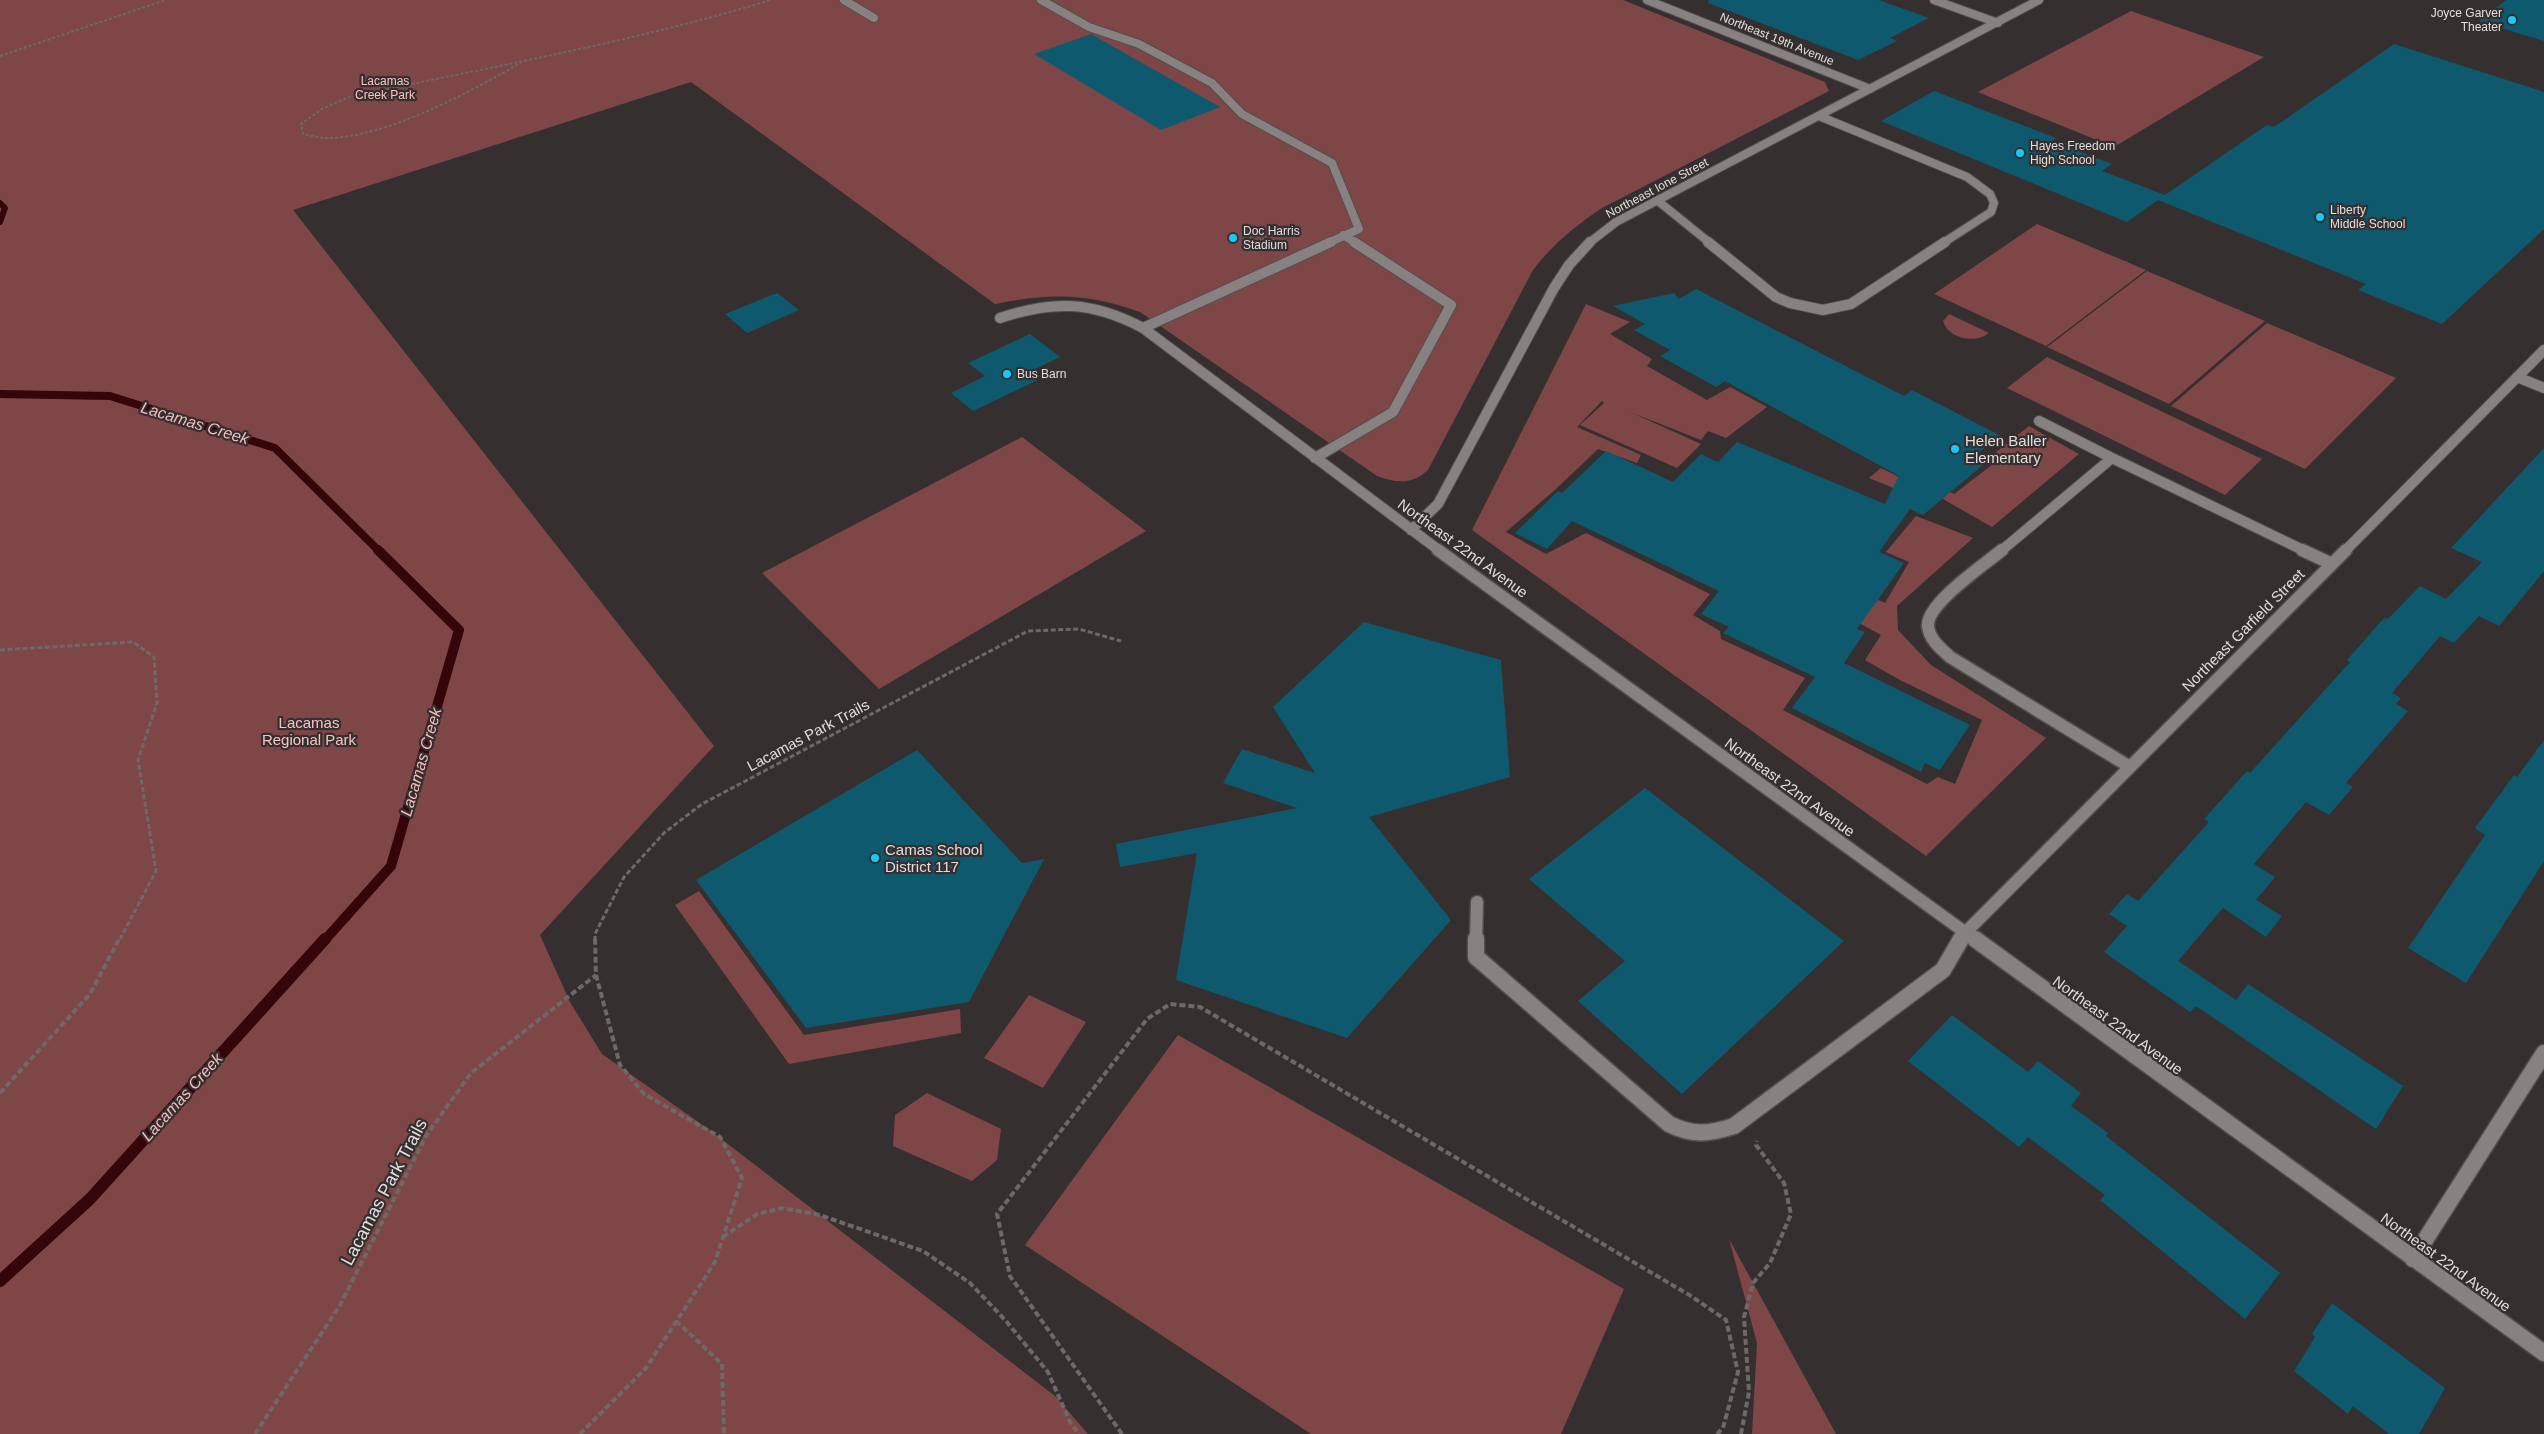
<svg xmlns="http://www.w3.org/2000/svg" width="2544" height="1434" viewBox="0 0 2544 1434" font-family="Arial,sans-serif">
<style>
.green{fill:#7f4647}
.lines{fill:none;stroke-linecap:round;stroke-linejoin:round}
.stream-far3{stroke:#35050a;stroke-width:6}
.stream-far2{stroke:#35050a;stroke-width:8}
.stream-far1{stroke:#35050a;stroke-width:10}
.stream{stroke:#35050a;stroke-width:12}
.building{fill:#0f596f}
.minor-far3-casing{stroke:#534e4e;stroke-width:10}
.minor-far2-casing{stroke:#534e4e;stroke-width:12}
.minor-far1-casing{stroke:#534e4e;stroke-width:15}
.minor-casing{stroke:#534e4e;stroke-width:19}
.path-far2{stroke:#6e6969;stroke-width:2;stroke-dasharray:3 2;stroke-linecap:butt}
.path-far1{stroke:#6e6969;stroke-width:3;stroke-dasharray:5 2.5;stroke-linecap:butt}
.path{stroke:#6e6969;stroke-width:4;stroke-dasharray:6 3;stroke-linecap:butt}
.minor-far3{stroke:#888181;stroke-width:8}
.minor-far2{stroke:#888181;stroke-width:10}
.minor-far1{stroke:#888181;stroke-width:12}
.minor{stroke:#888181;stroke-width:16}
.poi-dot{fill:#14cafb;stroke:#352f2f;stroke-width:2}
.labels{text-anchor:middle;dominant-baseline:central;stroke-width:4.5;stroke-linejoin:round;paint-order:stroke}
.far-poi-label{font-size:12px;fill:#e1dddd;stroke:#352f2f;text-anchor:start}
.far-street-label{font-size:12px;fill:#e1dddd;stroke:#352f2f}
.far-park-label{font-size:12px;fill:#f9c2c1;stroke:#352f2f}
.poi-label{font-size:15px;fill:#e1dddd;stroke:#352f2f;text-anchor:start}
.street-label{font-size:15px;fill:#e1dddd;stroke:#352f2f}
.park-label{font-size:15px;fill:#f9c2c1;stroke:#352f2f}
.water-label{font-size:16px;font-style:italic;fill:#f3bdbc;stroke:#352f2f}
.near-street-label{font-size:18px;fill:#e1dddd;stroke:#352f2f}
</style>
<rect width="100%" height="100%" fill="#352f2f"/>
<!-- green -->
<path class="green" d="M0 0H1623L1825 82 1829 91 1602 208C1575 226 1553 244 1533 270L1428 470C1412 485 1396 483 1377 476L1140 312C1086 293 1051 293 995 304L691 82 293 210 714 746 540 935 570 1002 602 1054 711 1131 1055 1396 1088 1434H0Z
M2131 11 2264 57 2114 147 1978 92Z
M2037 224 2146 270 2046 346 1934 294Z
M2147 271 2265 321 2169 404 2047 347Z
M1586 304 1630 322 1610 334 1652 359 1647 366 1707 400 1730 387 1767 407 1726 438 1708 431 1701 440 1630 412 1701 444 1677 468 1580 425 1604 403 1602 401 1577 427 1641 455 1637 463 1598 449 1556 489 1506 532 1546 554 1586 533 1710 594 1693 615 1720 631 1721 639 1805 678 1783 710 1927 784 1938 777 1955 784 1982 720 1898 679 1865 660 1881 635 1837 611 1795 563 1885 603 1909 562 1886 552 1916 516 1973 538 1897 606 1898 630 1931 665 2046 738 1926 856 1472 530Z
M1949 314 1989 333C1976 344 1948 339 1943 321Z
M2267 323 2396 378 2305 469 2171 406Z
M2047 357 2262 459 2225 495 2007 388Z
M2029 426 2079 454 1992 527 1934 494 1923 500 1869 478 1881 468 1917 486 1925 480 1954 494 1993 464 1986 460Z
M1022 437 1146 531 879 689 762 573Z
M699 891 804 1035 960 1009 961 1033 789 1064 675 905Z
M1029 995 1086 1022 1043 1088 984 1058Z
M1178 1035 1624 1289 1561 1434H1311L1025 1245Z
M927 1093 1001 1129 997 1160 972 1181 893 1146 895 1115Z
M1729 1239 1836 1434H1752L1757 1343Z"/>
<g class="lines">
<!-- stream-far3 -->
<path class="stream-far3" d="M0 203 5 208 0 222"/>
<!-- stream-far2 -->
<path class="stream-far2" d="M0 394 110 396 275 448 379 551"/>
<!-- stream-far1 -->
<path class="stream-far1" d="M324 941 391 866 459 630 378 550"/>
<!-- stream -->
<path class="stream" d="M0 1281 90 1199 325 939"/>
</g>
<!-- building -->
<path class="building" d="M1709 0H1879L1929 18 1890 38 1897 41 1858 60 1708 3Z
M2506 0H2544V41L2479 21Z
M1091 34 1220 107 1161 130 1034 54Z
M2394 44 2544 92V229L2442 324 2358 290 2366 284 2158 200 2127 222 1881 121 1934 91 2056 138 2052 141 2112 164 2102 171 2165 195 2267 125 2274 127Z
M1696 289 1904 396 1912 390 2001 436 1971 458 1983 465 1923 515 1910 509 1879 552 1904 563 1857 629 1865 632 1844 663 1970 725 1940 770 1925 763 1921 772 1792 708 1815 677 1723 633 1729 627 1701 614 1719 591 1572 521 1547 549 1515 533 1558 491 1562 493 1606 451 1673 482 1701 454 1718 462 1737 442 1885 504 1899 476 1725 381 1716 387 1660 356 1670 350 1634 330 1645 324 1613 306 1674 293 1679 299Z
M777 293 799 310 747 333 725 314Z
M1030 334 1060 357 1029 372 1038 380 973 411 951 393 985 376 968 363Z
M2544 448V571L2499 626 2479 616 2454 643 2440 636 2392 693 2401 698 2396 704 2408 711 2346 783 2353 787 2329 815 2306 802 2254 864 2275 877 2256 900 2282 916 2266 937 2223 908 2178 961 2236 1000 2248 984 2403 1086 2376 1129 2196 1006 2190 1012 2104 952 2127 926 2109 914 2127 894 2138 901 2209 822 2204 819 2247 771 2250 773 2350 662 2347 660 2384 618 2388 619 2420 586 2446 599 2482 562 2451 548Z
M1364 622 1501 660 1510 777 1369 817 1451 920 1347 1038 1176 980 1197 853 1120 867 1116 844 1297 808 1223 783 1242 749 1315 773 1273 707Z
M2544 740V861L2466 983 2408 948 2485 835 2475 828 2514 775 2517 777Z
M917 750 1022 863 1044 859 969 1002 806 1028 696 880Z
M1645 788 1844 941 1682 1094 1578 1001 1625 961 1529 879Z
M1952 1015 2028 1072 2038 1061 2081 1093 2071 1106 2108 1133 2106 1136 2280 1273 2245 1319 2100 1200 2105 1195 2028 1137 2019 1147 1908 1061Z
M2332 1303 2445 1388 2419 1434H2389L2353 1406 2348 1414 2294 1371 2315 1337 2312 1334Z"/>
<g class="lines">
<defs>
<path id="minor-far3" d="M844 0 874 18
M1041 0 1089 27 1139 44 1212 83 1242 114 1332 163 1359 229 1328 243
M1647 0 1870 89
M1934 0 1998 23
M1819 116 1967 177 1990 194 1994 203 1991 212 1943 243
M1658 201 1710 243
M1343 235 1356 243
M1589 243 1616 222 2039 0"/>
<path id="minor-far2" d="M1708 242 1776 297 1790 303 1823 310 1851 304 1945 242
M1000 318C1054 300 1092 301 1143 328L1440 551
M1143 328 1331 242
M2517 377 2544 388
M2039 421 2112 458
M1315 458 1393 412 1451 305 1354 242
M1411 530 1438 504 1554 288 1569 265 1590 242
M2001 551 2112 458 2305 551
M2345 551 2544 350"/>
<path id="minor-far1" d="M1438 550 1977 941
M2002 550C1985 564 1926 604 1928 626 1929 639 1941 649 1950 657L2130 767
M2302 550 2332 564
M1476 941 1477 902
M1960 941 1964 934 2346 550"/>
<path id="minor" d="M1476 939V957L1669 1124C1693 1136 1709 1134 1734 1126L1943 970 1961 939
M1975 939 2544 1353
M2413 1259 2544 1053"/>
</defs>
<!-- minor-far3 casing -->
<use href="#minor-far3" class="minor-far3-casing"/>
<!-- minor-far2 casing -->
<use href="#minor-far2" class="minor-far2-casing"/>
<!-- minor-far1 casing -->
<use href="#minor-far1" class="minor-far1-casing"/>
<!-- minor casing -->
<use href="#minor" class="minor-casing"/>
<!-- path-far2 -->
<path class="path-far2" d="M0 56 166 0
M522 62C470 92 386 138 326 138 318 138 310 135 303 134L301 124 322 109 349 97C490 67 633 42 771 0"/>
<!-- path-far1 -->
<path class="path-far1" d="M0 650 133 642 154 657 157 703 138 760 156 871 119 941
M595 941V934L624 877 664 833 702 804 1028 631 1079 629 1121 641"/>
<!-- path -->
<path class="path" d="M0 1093 90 994 119 939
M723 1237 757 1214 782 1208 820 1215 923 1251 970 1283 1006 1321 1048 1372 1070 1422 1079 1434
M676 1321 722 1364 724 1434
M255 1434 340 1305 426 1136 471 1073 596 975
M580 1434 646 1368 715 1262 742 1178 720 1137 644 1094 620 1065 596 975 595 939
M1122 1434 1010 1276 997 1214 1147 1019 1170 1004 1200 1007 1691 1296 1726 1320 1738 1372 1723 1428 1717 1434
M1741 1434 1749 1392 1744 1317 1753 1283 1770 1263 1791 1214 1784 1183 1756 1145 1757 1141"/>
<!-- minor-far3 -->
<use href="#minor-far3" class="minor-far3"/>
<!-- minor-far2 -->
<use href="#minor-far2" class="minor-far2"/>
<!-- minor-far1 -->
<use href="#minor-far1" class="minor-far1"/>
<!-- minor -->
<use href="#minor" class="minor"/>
</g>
<!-- markers -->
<g class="poi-dot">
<circle cx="2512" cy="20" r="5"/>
<circle cx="2020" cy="153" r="5"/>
<circle cx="2320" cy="217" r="5"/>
<circle cx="1233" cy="238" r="5"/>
<circle cx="1007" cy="374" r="5"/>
<circle cx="1955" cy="449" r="5"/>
<circle cx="875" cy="858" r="5"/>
</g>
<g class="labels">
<!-- far-poi labels -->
<g class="far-poi-label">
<text x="2502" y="13" text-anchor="end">Joyce Garver<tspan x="2502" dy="14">Theater</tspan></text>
<text x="2030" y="146">Hayes Freedom<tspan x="2030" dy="14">High School</tspan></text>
<text x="2330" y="210">Liberty<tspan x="2330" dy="14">Middle School</tspan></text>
<text x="1243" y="231">Doc Harris<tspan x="1243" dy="14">Stadium</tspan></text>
<text x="1017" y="374">Bus Barn</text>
</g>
<!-- far-street labels -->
<g class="far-street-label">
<text transform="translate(1777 39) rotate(22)">Northeast 19th Avenue</text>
<text transform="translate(1657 188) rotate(-28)">Northeast Ione Street</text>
</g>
<!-- far-park labels -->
<g class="far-park-label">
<text x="385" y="81">Lacamas<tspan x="385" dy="14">Creek Park</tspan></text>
</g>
<!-- poi labels -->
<g class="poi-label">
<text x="1965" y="440">Helen Baller<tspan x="1965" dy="17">Elementary</tspan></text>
<text x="885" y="849">Camas School<tspan x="885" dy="17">District 117</tspan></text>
</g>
<!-- street labels -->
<g class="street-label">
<text transform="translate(1463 548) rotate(36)">Northeast 22nd Avenue</text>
<text transform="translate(2243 630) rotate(-45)">Northeast Garfield Street</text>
<text transform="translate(808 735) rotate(-28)">Lacamas Park Trails</text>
<text transform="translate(1790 787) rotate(36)">Northeast 22nd Avenue</text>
<text transform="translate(2118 1025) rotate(36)">Northeast 22nd Avenue</text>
<text transform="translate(2446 1262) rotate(36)">Northeast 22nd Avenue</text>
</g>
<!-- park labels -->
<g class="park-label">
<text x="309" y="722">Lacamas<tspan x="309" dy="17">Regional Park</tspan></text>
</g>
<!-- water labels -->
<g class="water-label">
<text transform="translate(195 423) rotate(17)">Lacamas Creek</text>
<text transform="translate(421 762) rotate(-74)">Lacamas Creek</text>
<text transform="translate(182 1097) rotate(-48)">Lacamas Creek</text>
</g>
<!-- near-street labels -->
<g class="near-street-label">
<text transform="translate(384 1192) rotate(-62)">Lacamas Park Trails</text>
</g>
</g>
</svg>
